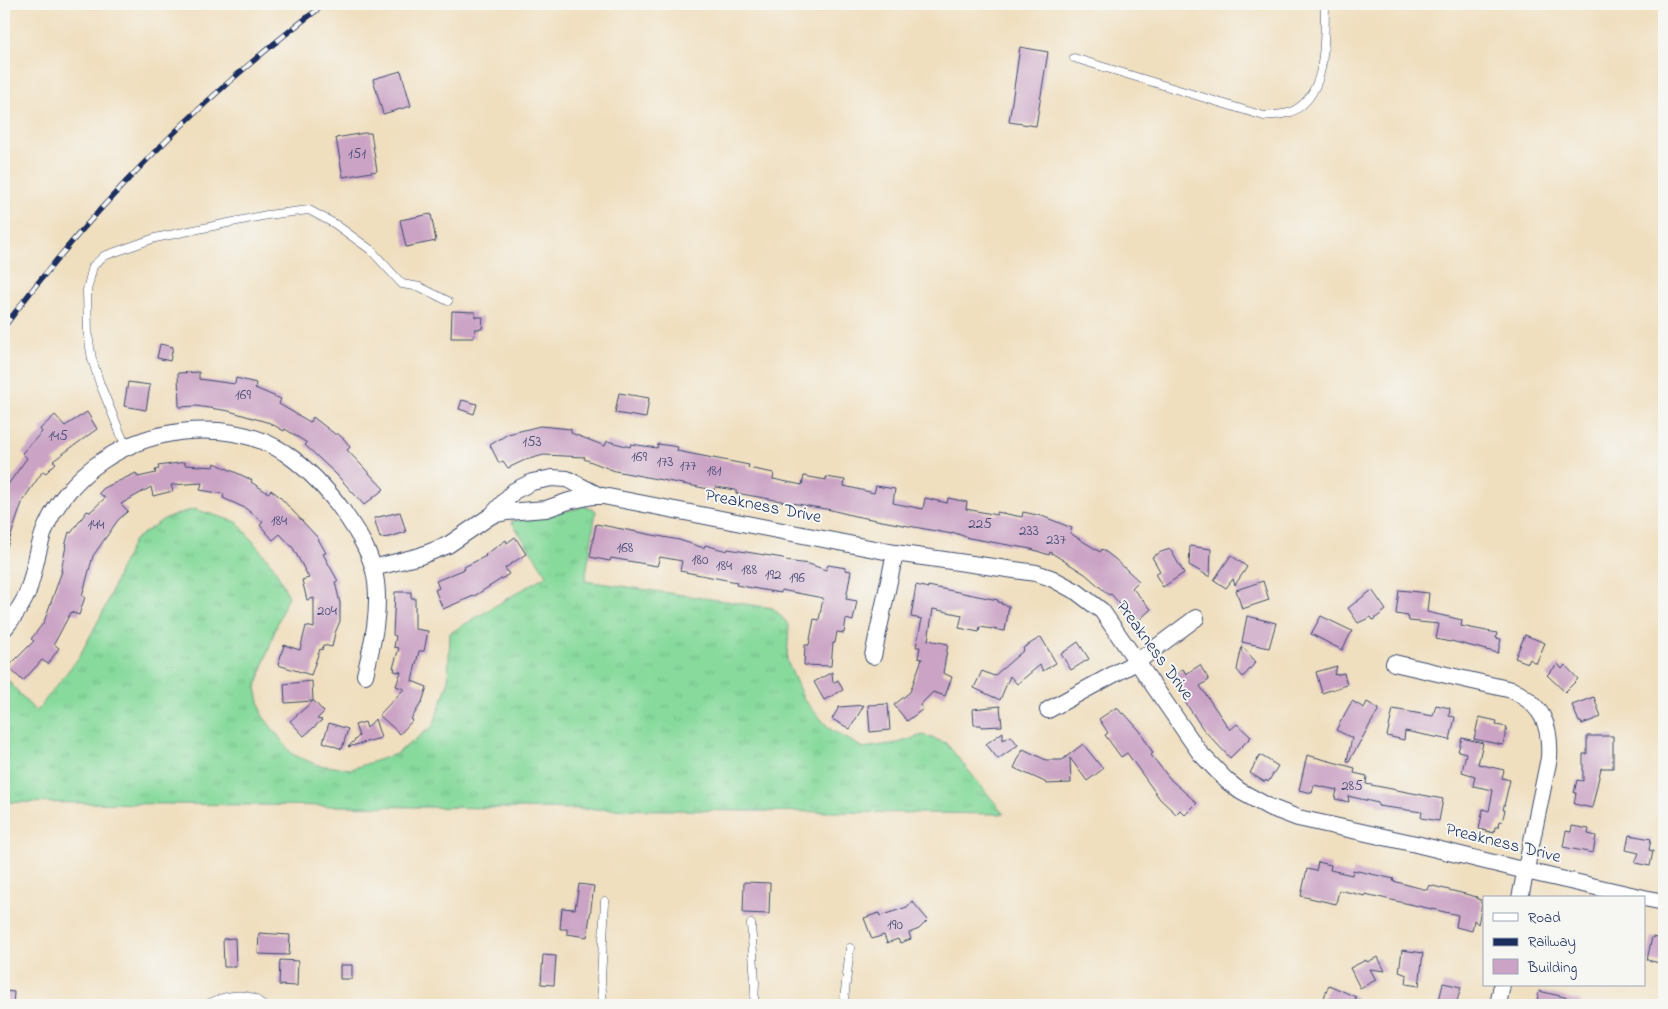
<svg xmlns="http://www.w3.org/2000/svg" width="1668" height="1009" viewBox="0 0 1668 1009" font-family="'Indie Flower',sans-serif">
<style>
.grass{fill:url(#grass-tufts);stroke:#51847d}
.building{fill:#caa3c5}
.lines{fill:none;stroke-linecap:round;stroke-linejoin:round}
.lane-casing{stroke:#3b496d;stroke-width:9}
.street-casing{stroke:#3b496d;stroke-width:18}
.lane{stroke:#fff;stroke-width:8}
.street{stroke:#fff;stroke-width:16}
.rail-casing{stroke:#1b2f5e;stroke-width:5.5}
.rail{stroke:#f6f6f2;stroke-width:4;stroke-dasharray:11;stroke-linecap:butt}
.labels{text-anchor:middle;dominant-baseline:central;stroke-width:4;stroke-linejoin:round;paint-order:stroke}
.number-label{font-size:15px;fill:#474c78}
.street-label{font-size:18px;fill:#1b2f5e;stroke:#f6f6f2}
</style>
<defs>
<pattern id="grass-tufts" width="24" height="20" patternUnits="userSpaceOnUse" patternTransform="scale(1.25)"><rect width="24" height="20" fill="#87da9c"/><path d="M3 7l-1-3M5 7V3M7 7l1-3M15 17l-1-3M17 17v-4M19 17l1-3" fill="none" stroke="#74bb89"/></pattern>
</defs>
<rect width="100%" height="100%" fill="#f6f6f2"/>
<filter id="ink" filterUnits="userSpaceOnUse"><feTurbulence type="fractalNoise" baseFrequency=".02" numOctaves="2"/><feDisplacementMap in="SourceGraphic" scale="10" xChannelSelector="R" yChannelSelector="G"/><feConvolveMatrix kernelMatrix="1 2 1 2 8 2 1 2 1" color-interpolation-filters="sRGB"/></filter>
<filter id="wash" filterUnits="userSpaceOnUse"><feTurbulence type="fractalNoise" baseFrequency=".0096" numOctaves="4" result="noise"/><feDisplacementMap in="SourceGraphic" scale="20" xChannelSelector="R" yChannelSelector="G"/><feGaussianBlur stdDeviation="1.12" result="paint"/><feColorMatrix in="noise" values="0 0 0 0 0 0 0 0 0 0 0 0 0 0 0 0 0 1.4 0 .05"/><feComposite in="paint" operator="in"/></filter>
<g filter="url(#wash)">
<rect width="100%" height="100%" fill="#f0dfbf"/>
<!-- grass -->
<path class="grass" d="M586 506 596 511 585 581 773 608 789 625 787 661 804 700 830 729 863 748 898 743 923 735 946 743 1004 814 4 802V676L36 712 79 657 104 610 119 572 134 540 164 519 194 509 237 522 274 567 288 595 274 633 256 688 262 715 292 754 317 765 351 769 396 754 433 726 448 683 450 633 547 575 511 521 544 517Z"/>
<g id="blocks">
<!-- building -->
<path class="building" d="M1020 47 1048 52 1036 126 1009 122Z
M401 71 411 106 383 114 373 79Z
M364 133H371L377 171 343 177 336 138Z
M431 214 436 241 406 247 400 220Z
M452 311 475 312V317H483L482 329H475L474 338H451Z
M160 344 173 347 170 361 157 358Z
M199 372V379L235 384 236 378 256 383 255 388 281 399 279 404 310 422 313 417 336 435 337 433 345 440 350 447 347 450 384 489 364 505 336 474 305 445 307 443 285 429 284 431 270 423 229 411 196 406 179 407 178 373Z
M128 382 150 385 146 410 124 406Z
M619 393 649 398 646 418 615 413Z
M462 400 477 404 474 414 459 409Z
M87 412 97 429 53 461 56 463 46 473 43 471 23 500 6 550 4 549V490L27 458 22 453 42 432 40 429 55 415 65 426Z
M540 426 571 429V433L605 446 607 441 630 447 631 444 657 448 658 444 678 447 677 451 749 465 748 468 774 473 773 479 802 485 804 476 826 480V477L845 480 844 486 874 493 876 486 895 489 893 503 923 509 925 498 947 503 948 498 967 502 966 509 997 515V512L1022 517 1023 512 1042 516 1072 528 1070 533 1100 552 1102 549 1115 559 1139 581 1132 588 1151 609 1137 622 1135 621 1111 594 1109 595 1085 574 1050 552 1049 555 1031 549 969 538 952 532V534L855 516 831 510 736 493V490L716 487 714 490 615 471 584 459 585 457 544 455 525 460 508 468 503 461 499 463 490 445 508 434Z
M185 462V465L214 467 215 463 252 480 251 482 268 493 271 490 279 496 317 537 326 553 323 554 338 581 335 582 340 603V621L335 633 332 647 323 645 322 650 320 649 311 675 278 665 284 645 300 650 306 626 314 628V598L307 600 302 580 309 578 293 548 280 534 273 540 260 525 263 522 245 508 223 498 224 494 200 490 202 483 171 485 173 491 153 496 151 487 121 504 128 511 118 520 93 556 82 596 85 597 79 615 71 612 54 644 59 648 48 664 42 660 23 681 8 667 34 641 31 639 44 622 62 571H61L66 546H65L69 532 71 533 87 511 90 512 105 498 99 493 104 488 136 473 138 477 156 473 155 470 159 469 158 466Z
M400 512 406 532 390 537 380 538 374 518Z
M596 524 679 540 704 548 705 545 727 551 728 549 783 558 786 561 809 564 826 570 828 565 846 568 845 570 851 571 846 599 857 601 853 621 846 619 844 633 837 632 835 643H833L831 666 804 665 805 645H809L814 619 819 620 823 598 781 590V593L769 591 736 585 737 582 680 571 682 561 660 557 657 566 611 558 610 561 590 557Z
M515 537 526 554 505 568 509 574 476 595 443 609 435 590 439 588 436 581 465 569 464 567 486 556 485 555 506 540 507 543Z
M1190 546 1211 549 1210 577 1189 565Z
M1170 549 1184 573 1163 587 1155 574 1160 571 1152 557 1161 552Z
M1231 555 1247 567 1235 585 1233 579 1226 588 1214 580Z
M1263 581 1269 600 1242 609 1236 590Z
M916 585 928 588V586L998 600V602L1002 603 1001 604 1009 606 1005 631 980 627 979 632 959 628 962 615 933 609 928 640 948 644 943 673 952 677 945 696 933 692 920 705 923 709 907 721 894 705 910 692 922 659 918 658 920 647H916L922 619 911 617Z
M1372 590 1386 610 1373 620 1371 617 1358 623 1348 608Z
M1399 590 1429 593 1427 612 1462 620 1461 626 1497 633 1496 638 1501 639 1498 653 1451 641 1450 642 1436 639 1439 624 1409 621 1408 616 1396 614Z
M395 592H411V598H415V629L428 631 424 651H419L412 681 427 687 422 702 411 719 413 720 400 734 379 715 404 689 396 686 401 672 394 671 395 668H393L399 648 394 647 396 636 393 635Z
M1247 616 1276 623 1269 648 1242 642Z
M1321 616 1352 631 1342 650 1311 634Z
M1525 635 1545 643 1536 664 1530 659 1528 663 1515 658Z
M1041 637 1056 663 1043 671 1040 665 1017 684 1010 676 1000 700 974 688 982 671 994 676 1024 650 1023 648Z
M1078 642 1089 659 1071 670 1061 654Z
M1242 646 1256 662 1243 677 1237 670Z
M1558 664 1562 669 1565 665 1578 679 1565 692 1547 675Z
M1200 665 1209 680 1200 686 1230 730 1237 724 1251 737 1230 758 1203 729 1185 702 1186 699 1171 678 1183 669 1186 674Z
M1337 666 1334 675 1344 673 1347 685 1322 693 1316 672Z
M832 672 833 683 838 680 843 690 824 700 814 682Z
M312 681 313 700 324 712 317 719 322 720 304 736 290 721 313 701 285 703 284 684Z
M1594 697 1601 717 1582 724 1581 722H1579L1572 705Z
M1352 701 1364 708 1367 702 1379 709 1349 761H1347L1352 738 1336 730Z
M888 704 890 730 870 732 868 705Z
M864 705 850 729 832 719 839 707Z
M1436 705 1450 708 1449 716 1455 717 1450 740 1405 731 1404 740 1387 736 1393 709 1433 716Z
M1000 706 1002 726 981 727V725H974L973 709Z
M1117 707 1122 714 1124 713 1140 731 1153 753 1151 755 1171 780 1197 803 1185 815 1180 810 1176 814 1160 799 1127 753 1121 757 1105 735 1108 733 1099 719Z
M1479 717 1497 721 1496 725 1507 727 1503 745 1474 739Z
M375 719 381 738 348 747 359 736 355 725 365 722 367 728Z
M329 723 348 729 342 749 323 742Z
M1003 732V740L1011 736 1018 745 998 759 986 744Z
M1587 736H1613V768H1601L1592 808 1574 804 1576 793H1574L1577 780 1583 781V754H1587Z
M1462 738 1483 743 1478 764 1504 770 1502 778 1510 780 1503 810H1505L1502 822 1499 821 1498 827H1495L1494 833 1479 829 1483 809 1489 811 1493 790 1473 786 1475 776 1462 772 1466 753 1458 751Z
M1083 744 1103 769 1087 781 1070 758 1071 783 1046 784 1045 782 1014 768 1023 749 1046 760H1062Z
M1260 755 1278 766 1268 782 1266 780 1265 782 1250 773Z
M1307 755 1355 768 1354 773 1367 776 1366 784 1443 799 1439 821 1421 818 1422 812 1378 806V803L1348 796 1349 802 1335 799 1337 790 1314 785 1312 793 1299 790Z
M1572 826 1589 829 1588 834 1596 836 1593 853 1563 847 1566 831 1571 832Z
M1629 835 1651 839 1649 850 1653 851 1650 866 1635 863 1639 853 1626 850Z
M1318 862 1331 865 1330 870 1352 875 1353 870 1394 879 1393 881 1427 890 1429 885 1477 897V899L1481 900V903L1482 904 1478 924 1474 920 1472 931 1456 927 1458 915 1365 894V896L1339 890 1336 904 1301 896 1307 869 1316 871Z
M744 882 770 883 769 914 743 913Z
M579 884 594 886 587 937 567 934V929H560L562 908 575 909Z
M912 901 928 920 919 929 909 933 911 939 900 943 898 939 887 943 884 935 872 939 864 918 879 913 880 916 907 907Z
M259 933 290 935 289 955 258 954Z
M1652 937 1664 939V964L1647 960Z
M235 938 236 967H224L223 939Z
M1402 950 1423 953 1419 986 1406 984 1407 975 1399 972Z
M543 955 556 956 554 985 541 984Z
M1378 957 1385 971 1370 969 1376 980 1360 988 1350 968 1366 960 1367 962Z
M280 960 298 961 297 986 279 985Z
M340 965H352V979H340Z
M1443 983 1461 987 1456 1005H1438Z
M1329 985 1356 997 1353 1005H1321Z
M4 991 14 992 13 1005H4Z
M1539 991 1581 1001 1580 1005H1536Z"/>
</g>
</g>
<g filter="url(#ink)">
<use href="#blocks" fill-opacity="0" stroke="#3b496d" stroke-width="1"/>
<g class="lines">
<defs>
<path id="lane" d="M1074 58 1264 116C1272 115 1283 115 1291 112 1329 95 1324 38 1325 4
M126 447 100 384 92 359 88 335 87 290 93 266 104 256 155 238 267 215 309 210 335 224 371 250 402 284 420 287 448 301
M751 924 755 982 754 1005
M206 1005C222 996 249 989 262 1005
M603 1005 601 979 605 901
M841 1005 844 1000 850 948"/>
<path id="street" d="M492 515 507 512 546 509 569 501 598 495
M373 568 420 556 448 545 492 515 514 491 532 482 552 478 567 479 598 495 895 553 1036 573 1051 578 1077 592 1102 611 1200 753 1227 781 1240 791 1269 807 1298 818 1416 844 1526 871 1644 898
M4 629C13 618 23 605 28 591 35 571 37 549 45 529 56 502 78 477 102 461 153 426 232 418 285 453 308 469 327 489 343 511 358 533 373 555 376 582 380 614 372 645 365 675
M873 656 895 553
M1394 663 1512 690C1542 705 1551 724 1549 758L1520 898
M1048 710 1138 661 1196 618
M1644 898 1664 902
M1498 1005 1502 985"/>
</defs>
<!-- lane casing -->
<use href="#lane" class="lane-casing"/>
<!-- street casing -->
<use href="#street" class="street-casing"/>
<!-- lane -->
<use href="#lane" class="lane"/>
<!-- street -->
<use href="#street" class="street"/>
<defs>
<path id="rail" d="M4 327C92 208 206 92 325 4"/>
</defs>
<!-- rail casing -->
<use href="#rail" class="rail-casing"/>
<!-- rail -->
<use href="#rail" class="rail"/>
</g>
</g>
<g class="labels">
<!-- number labels -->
<g class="number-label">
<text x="357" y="154">151</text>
<text x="243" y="395">169</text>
<text x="58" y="436">145</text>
<text x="532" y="442">153</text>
<text x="639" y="457">169</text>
<text x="665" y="462">173</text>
<text x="688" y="466">177</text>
<text x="714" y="471">181</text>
<text x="279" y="521">184</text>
<text x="980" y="524">225</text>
<text x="96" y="525">144</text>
<text x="1029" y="531">233</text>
<text x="1056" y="540">237</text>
<text x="625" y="548">168</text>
<text x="700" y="560">180</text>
<text x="724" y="566">184</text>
<text x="749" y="570">188</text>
<text x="773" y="575">192</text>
<text x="797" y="578">196</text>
<text x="327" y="611">204</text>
<text x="1352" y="786">285</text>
<text x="895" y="925">190</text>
</g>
<!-- street labels -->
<g class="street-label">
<text transform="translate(763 507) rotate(11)">Preakness Drive</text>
<text transform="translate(1154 651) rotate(54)">Preakness Drive</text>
<text transform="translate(1503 844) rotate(14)">Preakness Drive</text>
</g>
</g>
<!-- margin -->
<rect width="1668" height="1009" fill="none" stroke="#f6f6f2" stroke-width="20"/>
<!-- legend -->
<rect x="1483" y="896" width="162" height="90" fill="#f6f6f2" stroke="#9ea6b7"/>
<rect x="1493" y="913" width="25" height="8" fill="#ffffff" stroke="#9ea6b7"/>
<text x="1528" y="922" font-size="15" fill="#1b2f5e">Road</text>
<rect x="1493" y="938" width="25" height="8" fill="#1b2f5e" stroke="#9ea6b7"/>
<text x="1528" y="946" font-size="15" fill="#1b2f5e">Railway</text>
<rect x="1493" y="959" width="25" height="15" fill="#caa3c5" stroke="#9ea6b7"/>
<text x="1528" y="972" font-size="15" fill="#1b2f5e">Building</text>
</svg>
